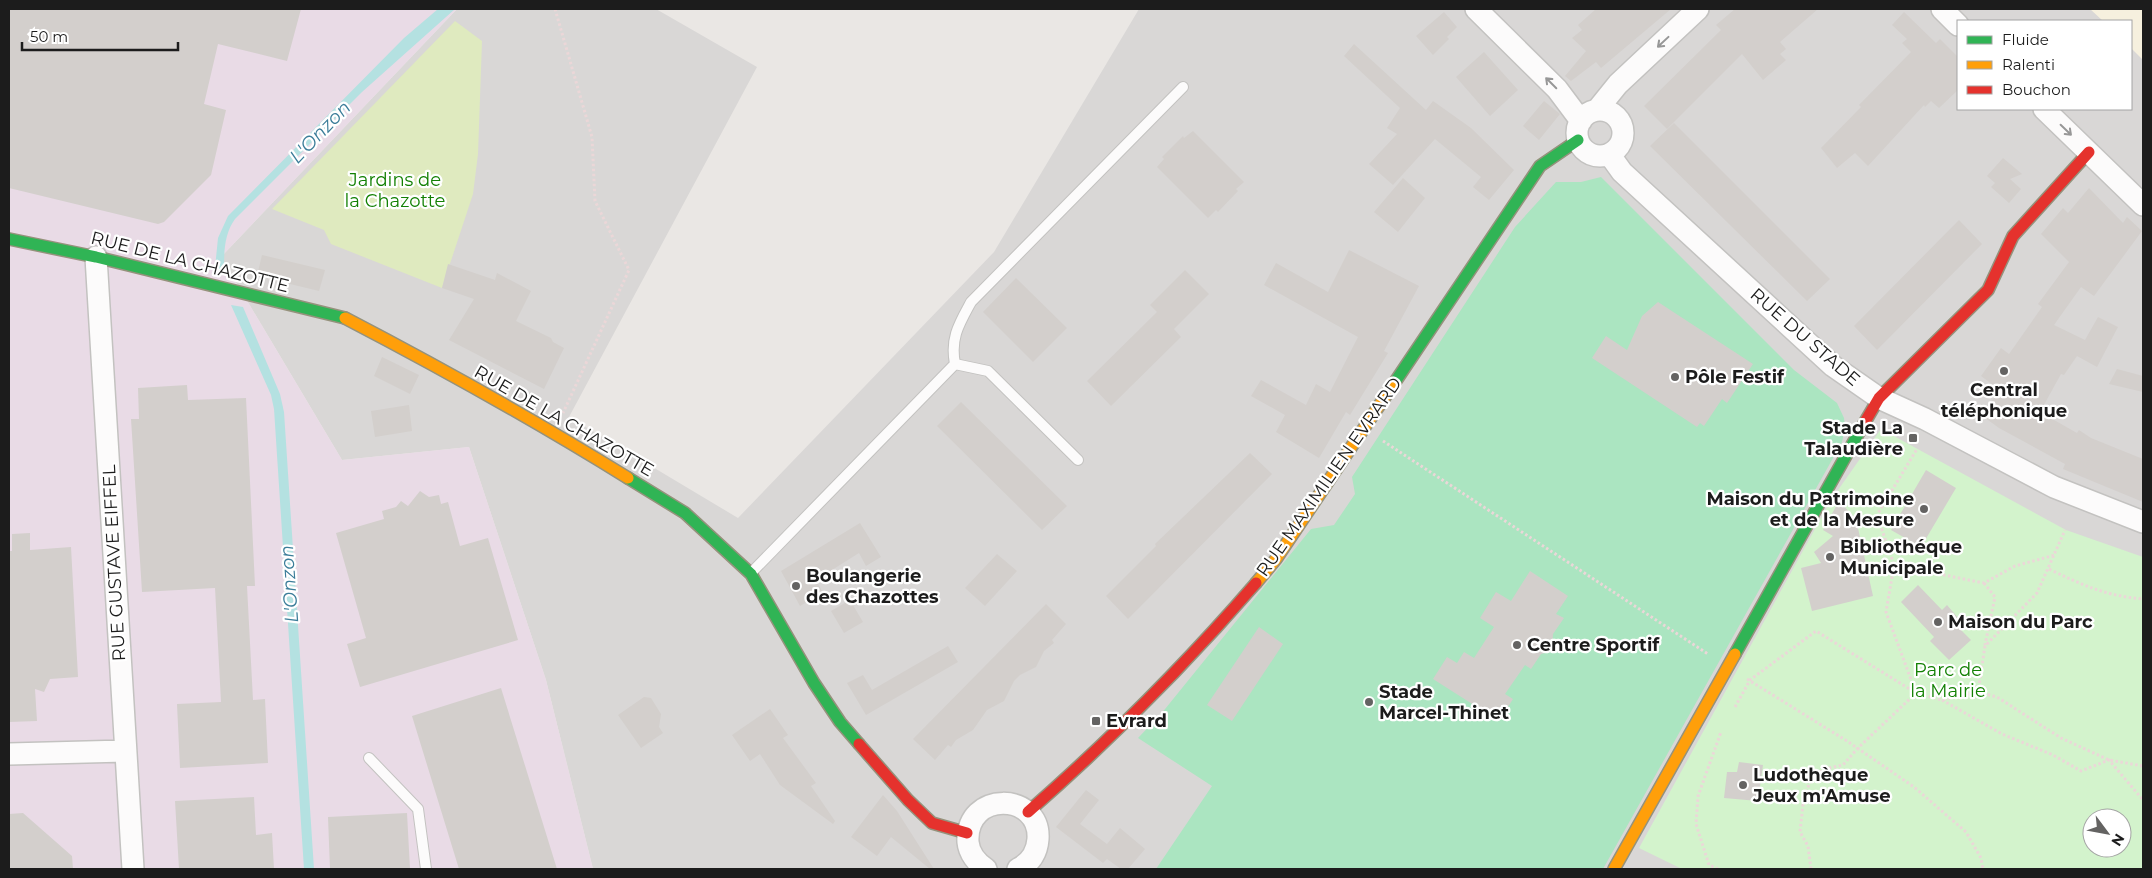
<svg xmlns="http://www.w3.org/2000/svg" width="2152" height="878" viewBox="0 0 2152 878" font-family="Montserrat,sans-serif">
<style>
.residential{fill:#d9d7d6;fill-rule:evenodd}
.industrial{fill:#e9dbe6}
.education{fill:#f6f0de}
.grass{fill:#dfeabf}
.park{fill:#d3f3cc;fill-rule:evenodd}
.pitch{fill:#abe5c1}
.water{fill:#b4e1e1}
.building{fill:#d3cfcc}
.lines{fill:none;stroke-linecap:round;stroke-linejoin:round}
.lane-casing{stroke:#c3c2c0;stroke-width:12}
.street-casing{stroke:#c3c2c0;stroke-width:24}
.fast-casing{stroke:#95927c;stroke-width:14}
.slow-casing{stroke:#95927c;stroke-width:14}
.jam-casing{stroke:#95927c;stroke-width:14}
.path{stroke:#ebd7d8;stroke-width:3;stroke-dasharray:2.5 2.5;stroke-linecap:butt}
.lane{stroke:#fcfbfb;stroke-width:10}
.street{stroke:#fcfbfb;stroke-width:21}
.fast{stroke:#30b455;stroke-width:11}
.slow{stroke:#ff9f0a;stroke-width:11}
.jam{stroke:#e5322d;stroke-width:11}
.oneway{stroke:#979797}
.poi-dot{fill:#646362;stroke:#fff;stroke-width:2}
.labels{text-anchor:middle;dominant-baseline:central;stroke-width:4.5;stroke-linejoin:round;paint-order:stroke}
.park-label{font-size:18px;fill:#128003;stroke:#fff}
.street-label{font-size:18px;fill:#1c1c1c;stroke:#fff}
.poi-label{font-size:18px;font-weight:bold;fill:#1c1c1c;stroke:#fff;text-anchor:start}
.water-label{font-size:19px;font-style:italic;fill:#3b7d99;stroke:#fff}
</style>
<rect width="100%" height="100%" fill="#eae7e4"/>
<!-- residential -->
<path class="residential" d="M457 9H656L757 67 569 417 738 518 994 252 1139 9H2143V869H593L546 680 469 447 342 460 221 257ZM1958 21H2131V109H1958ZM2092 818H2122V848H2092Z"/>
<!-- industrial -->
<path class="industrial" d="M9 9H457L221 257 342 460 469 447 546 680 593 869H9Z"/>
<!-- education -->
<path class="education" d="M2090 9H2143V60L2131 48V21H2103Z"/>
<!-- grass -->
<path class="grass" d="M455 21 482 41 478 154 473 194 442 288 331 244 324 230 272 209Z"/>
<!-- park -->
<path class="park" d="M1881 429 2066 530 2143 557V869H1682L1639 848 1831 500ZM2092 818H2122V848H2092Z"/>
<!-- pitch -->
<path class="pitch" d="M1601 177 1794 370 1837 403 1844 418 1845 428 1842 442 1603 869H1156L1212 786 1138 738 1161 714 1311 529 1334 525 1355 494 1352 477 1515 227 1556 182H1581Z"/>
<!-- water -->
<path class="water" d="M438 9H455L362 92 235 219C224 234 224 253 224 271L215 268 218 238 228 216 404 38Z
M231 305 243 307 280 394 284 412 314 869H304L274 409 271 395Z"/>
<!-- building -->
<path class="building" d="M9 9H301L287 61 218 44 204 104 226 110 211 175 164 222 158 224 9 188Z
M1596 9H1671L1601 68 1596 62 1571 81 1565 76 1586 51 1572 38 1582 30 1578 25Z
M1735 9H1818L1780 42 1786 49 1780 54 1786 60 1763 80 1742 54 1667 129 1644 106 1721 30 1716 25Z
M1444 12 1457 27 1447 37 1449 39 1433 55 1416 36Z
M1904 12 1936 43 1940 39 1958 57V90L1939 108 1931 101 1925 107 1924 105 1868 166 1855 153 1837 168 1821 148 1861 107 1859 105 1911 52 1902 43 1907 39 1892 25Z
M1354 44 1426 110 1433 101 1471 128 1514 170 1489 200 1473 187 1481 177 1435 139 1393 185 1369 164 1397 134 1387 128 1400 108 1344 56Z
M1484 52 1518 90 1490 116 1456 77Z
M1544 101 1560 114 1539 140 1523 126Z
M1674 123 1830 279 1807 301 1650 146Z
M1193 131 1244 182 1236 189 1238 191 1218 212 1216 210 1208 218 1157 167 1164 159 1162 157 1183 136 1184 138Z
M2003 158 2022 174 2010 179 2021 189 2009 203 1991 187 1995 183 1987 176Z
M1403 178 1425 198 1398 232 1374 212Z
M2089 188 2123 223 2127 217 2142 231 2094 296 2081 287 2054 325 2085 340 2098 317 2118 327 2097 367 2077 356 2064 375 2061 374 2040 412 2077 433 2079 430 2091 438 2143 459V502L2063 469 2065 464 1999 428 1981 415 2000 390 1981 376 2001 348 2009 354 2042 307 2038 304 2069 262 2041 234 2063 208 2068 213Z
M1959 220 1982 244 1877 350 1854 326Z
M1349 250 1419 286 1384 351 1388 353 1350 415 1346 412 1319 458 1276 432 1285 415 1251 396 1261 380 1306 405 1316 384 1330 392 1358 337 1264 285 1276 263 1328 292Z
M262 255 325 270 319 291 257 276Z
M448 264 495 280 497 273 531 291 516 321 551 338 553 342 564 348 544 389 449 340 474 299 442 288Z
M1185 270 1209 294 1174 329 1181 337 1111 406 1087 381 1157 312 1150 305Z
M1016 278 1067 328 1033 362 983 312Z
M1658 302 1753 364 1727 403 1722 399 1704 426 1700 423 1697 427 1592 358 1606 336 1627 350 1642 316Z
M382 357 419 375 410 394 374 376Z
M2117 369 2143 376V392L2109 384Z
M187 385 188 400 246 398 255 586H247L253 700 265 699 268 763 180 768 177 704 221 702 215 588 142 592 131 419H139L138 388Z
M961 402 1067 506 1042 530 937 426Z
M409 405 412 431 375 437 371 411Z
M1250 453 1272 474 1128 619 1106 596 1156 546 1155 544Z
M1926 470 1956 488 1921 547 1891 530Z
M420 491 429 497 439 495 441 504 448 502 460 546 488 538 518 640 360 687 347 644 366 638 336 533 384 519 382 511 396 507 401 501 408 506Z
M1839 501 1856 519 1873 596 1812 611 1801 568 1821 563 1814 552 1833 536 1823 530Z
M860 523 881 557 866 566 859 553 816 580 823 593 800 606 781 571Z
M30 533V550L71 547 78 677 50 679 44 692 35 689 37 721 9 722V551H12V534Z
M997 554 1017 571 985 606 965 588Z
M1530 571 1568 596 1556 614 1564 618 1553 634 1552 647 1545 653 1541 654 1531 669 1525 665 1505 694 1513 699 1499 721 1433 679 1447 657 1457 663 1464 652 1474 658 1494 627 1480 618 1496 592 1511 601Z
M1918 585 1942 610 1947 605 1959 619 1955 624 1971 640 1949 660 1930 641 1934 637 1901 602Z
M850 600 863 622 844 633 831 611Z
M1046 604 1066 624 1052 640 1054 643 1044 651 1036 667 1020 675 1014 681 1004 701 987 710 973 730 956 740 951 747 948 745 935 760 913 739Z
M1259 627 1283 644 1232 721 1207 705Z
M948 646 958 662 866 715 847 683 863 675 872 690Z
M501 688 557 869H459L412 716Z
M644 697 651 698 661 714 659 727 663 733 641 748 618 715Z
M770 709 788 735 783 738 816 783 811 786 835 821 833 824 780 785 760 754 750 761 732 735Z
M1739 762 1763 765 1758 801 1724 798 1727 772H1737Z
M1086 790 1099 800 1080 824 1107 844 1120 828 1145 849 1128 869H1121L1107 859 1103 863 1056 827Z
M883 795 897 811 934 869H930L891 837 877 856 851 837Z
M254 797 256 835 272 833 274 869H179L175 801Z
M23 813 72 856 73 869H9V814Z
M407 813 410 869H330L328 817Z"/>
<g class="lines">
<defs>
<path id="lane" d="M955 364 988 371 1078 460
M751 573 955 364C950 338 959 324 971 302L1183 87
M369 758 418 809 426 869"/>
<path id="street" d="M1476 9 1557 89 1581 121
M1942 9 1958 25
M2044 109 2143 205
M1597 110 1618 84 1698 9
M1577 133a23 23 0 1 1 46 0a23 23 0 1 1-46 0Z
M1609 154 1622 172 1833 366 1879 398 1925 419 2054 487 2143 522
M96 257 133 869
M9 754 125 751
M986 869C977 863 969 853 968 842 965 790 1041 792 1038 839 1037 853 1030 863 1018 869"/>
<path id="fast" d="M9 239 96 257 345 318
M1393 385 1540 166 1578 140
M628 478 685 513 751 574 814 683 840 722 859 744
M1735 654 1862 427"/>
<path id="slow" d="M345 318C441 368 536 421 628 478
M1256 583 1276 559 1393 385
M1614 869 1735 654"/>
<path id="jam" d="M1862 427 1879 398 1988 290 2013 236 2089 152
M859 744 908 800 932 823 967 833
M1028 812C1109 741 1185 665 1256 583"/>
</defs>
<!-- lane casing -->
<use href="#lane" class="lane-casing"/>
<!-- street casing -->
<use href="#street" class="street-casing"/>
<!-- fast casing -->
<use href="#fast" class="fast-casing"/>
<!-- slow casing -->
<use href="#slow" class="slow-casing"/>
<!-- jam casing -->
<use href="#jam" class="jam-casing"/>
<!-- path -->
<path class="path" d="M555 9 592 137 595 201 629 270 563 413
M1383 441 1708 654
M1894 565 1984 583 2015 566 2055 555
M2049 569C2082 585 2106 596 2143 599
M1984 583 1995 597 1985 645
M1747 679 1847 741 1914 787 1966 832 1981 858 1983 869
M1978 692 1997 697 2061 738 2109 760 2143 766
M1916 693 1886 612 1894 565 1877 515 1917 449
M1942 700 2002 734 2053 755 2081 771 2109 760 2143 800
M1735 707 1750 680 1816 631 1916 693
M1718 869 1709 865 1696 824 1698 796 1721 732
M1811 869 1808 846 1800 832 1804 795 1812 779 1824 769 1843 765 1858 748 1916 693 1942 700 1978 692 1985 646 2037 593 2065 530"/>
<!-- lane -->
<use href="#lane" class="lane"/>
<!-- street -->
<use href="#street" class="street"/>
<!-- fast -->
<use href="#fast" class="fast"/>
<!-- slow -->
<use href="#slow" class="slow"/>
<!-- jam -->
<use href="#jam" class="jam"/>
</g>
<!-- one-way arrows -->
<defs><path id="oneway-shaft" d="M-6 0H5M1.5-3L5.5 0L1.5 3" fill="none" stroke-width="1.6" stroke-linecap="round" stroke-linejoin="round" transform="scale(1.25)"/></defs>
<g class="oneway">
<use href="#oneway-shaft" transform="translate(1663 42) rotate(137)"/>
<use href="#oneway-shaft" transform="translate(1551 83) rotate(-135)"/>
<use href="#oneway-shaft" transform="translate(2066 130) rotate(44)"/>
</g>
<!-- markers -->
<g class="poi-dot">
<circle cx="2004" cy="371" r="5"/>
<circle cx="1675" cy="377" r="5"/>
<rect x="1908" y="433" width="10" height="10" rx="2.5"/>
<circle cx="1924" cy="509" r="5"/>
<circle cx="1830" cy="557" r="5"/>
<circle cx="796" cy="586" r="5"/>
<circle cx="1938" cy="622" r="5"/>
<circle cx="1517" cy="645" r="5"/>
<circle cx="1369" cy="702" r="5"/>
<rect x="1091" y="716" width="10" height="10" rx="2.5"/>
<circle cx="1743" cy="785" r="5"/>
</g>
<g class="labels">
<!-- park labels -->
<g class="park-label">
<text x="395" y="180">Jardins de<tspan x="395" dy="21">la Chazotte</tspan></text>
<text x="1948" y="670">Parc de<tspan x="1948" dy="21">la Mairie</tspan></text>
</g>
<!-- street labels -->
<g class="street-label">
<text transform="translate(190 262) rotate(14)">RUE DE LA CHAZOTTE</text>
<text transform="translate(1805 337) rotate(41)">RUE DU STADE</text>
<text transform="translate(564 421) rotate(30)">RUE DE LA CHAZOTTE</text>
<text transform="translate(1329 477) rotate(-55)">RUE MAXIMILIEN EVRARD</text>
<text transform="translate(114 563) rotate(-93)">RUE GUSTAVE EIFFEL</text>
</g>
<!-- poi labels -->
<g class="poi-label">
<text x="1685" y="377">Pôle Festif</text>
<text x="2004" y="390" text-anchor="middle">Central<tspan x="2004" dy="21">téléphonique</tspan></text>
<text x="1903" y="428" text-anchor="end">Stade La<tspan x="1903" dy="21">Talaudière</tspan></text>
<text x="1914" y="499" text-anchor="end">Maison du Patrimoine<tspan x="1914" dy="21">et de la Mesure</tspan></text>
<text x="1840" y="547">Bibliothéque<tspan x="1840" dy="21">Municipale</tspan></text>
<text x="806" y="576">Boulangerie<tspan x="806" dy="21">des Chazottes</tspan></text>
<text x="1948" y="622">Maison du Parc</text>
<text x="1527" y="645">Centre Sportif</text>
<text x="1379" y="692">Stade<tspan x="1379" dy="21">Marcel-Thinet</tspan></text>
<text x="1106" y="721">Evrard</text>
<text x="1753" y="775">Ludothèque<tspan x="1753" dy="21">Jeux m'Amuse</tspan></text>
</g>
<!-- water labels -->
<g class="water-label">
<text transform="translate(320 132) rotate(-46)">L'Onzon</text>
<text transform="translate(289 584) rotate(-94)">L'Onzon</text>
</g>
</g>
<!-- border -->
<rect width="2152" height="878" fill="none" stroke="#1c1c1c" stroke-width="20"/>
<!-- legend -->
<rect x="1957" y="20" width="175" height="90" fill="#ffffff" stroke="#a4a4a4"/>
<rect x="1967" y="36" width="25" height="8" fill="#30b455" stroke="#a4a4a4"/>
<text x="2002" y="45" font-size="15" fill="#1c1c1c">Fluide</text>
<rect x="1967" y="61" width="25" height="8" fill="#ff9f0a" stroke="#a4a4a4"/>
<text x="2002" y="70" font-size="15" fill="#1c1c1c">Ralenti</text>
<rect x="1967" y="86" width="25" height="8" fill="#e5322d" stroke="#a4a4a4"/>
<text x="2002" y="95" font-size="15" fill="#1c1c1c">Bouchon</text>
<!-- north arrow -->
<g transform="translate(2107 833) rotate(122)"><circle r="24" fill="#ffffff" stroke="#a4a4a4"/>
<path d="M0-4L9 19L0 12L-9 19Z" fill="#646362"/>
<text y="-8" font-size="14" font-weight="bold" text-anchor="middle" fill="#1c1c1c">N</text>
</g>
<!-- scale -->
<path d="M22 42v8h156v-8" fill="none" stroke="#1c1c1c" stroke-width="2.5"/>
<text x="30" y="42" font-size="15" fill="#1c1c1c" stroke="#ffffff" stroke-width="4" paint-order="stroke">50 m</text>
</svg>
